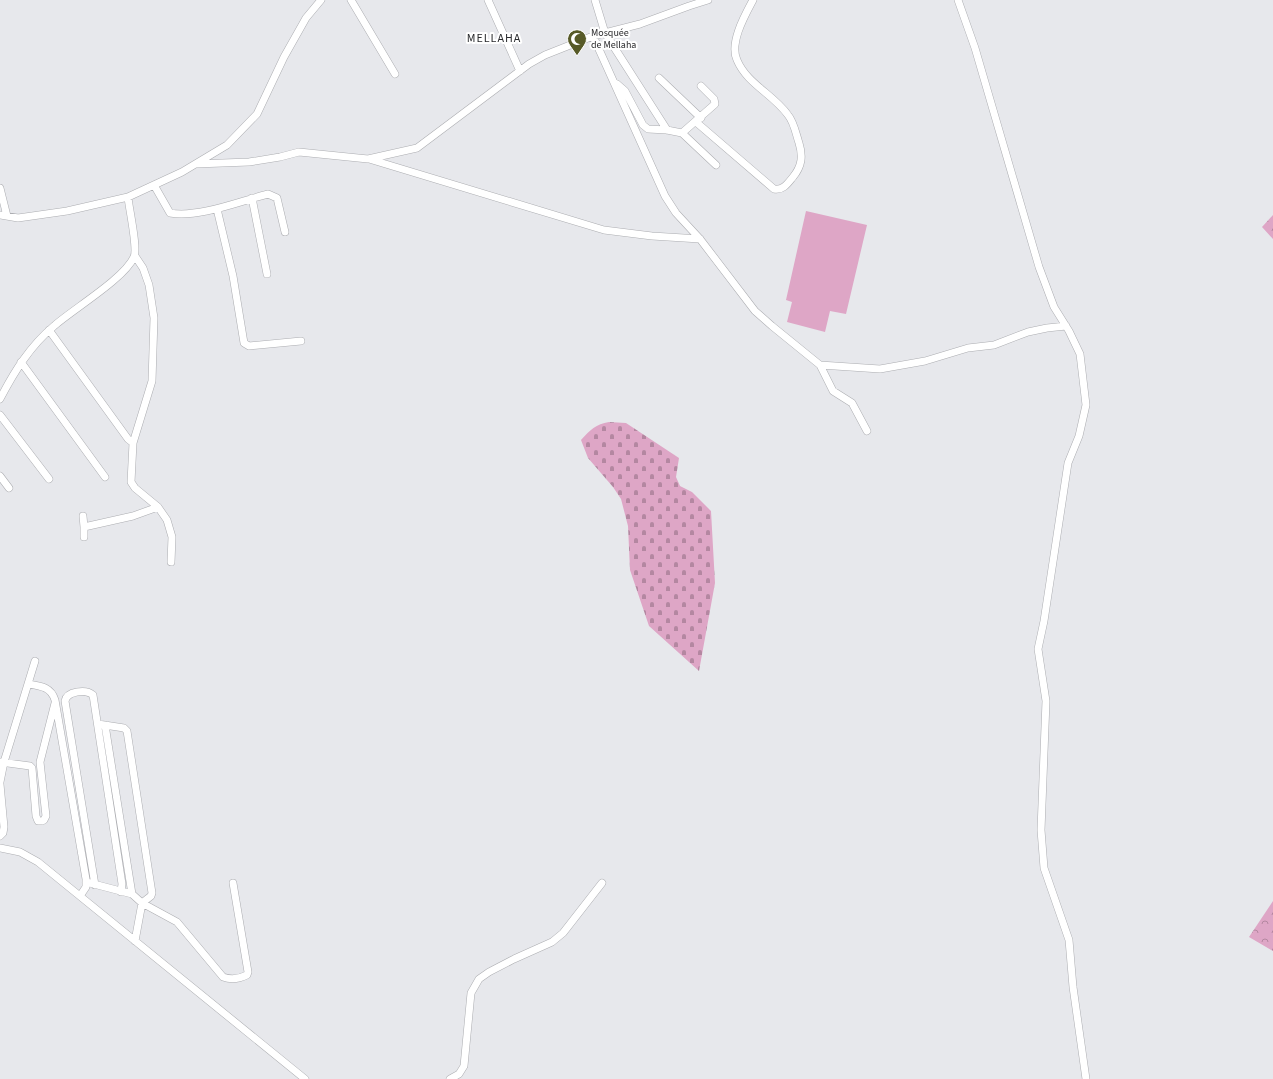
<svg xmlns="http://www.w3.org/2000/svg" width="1273" height="1079" viewBox="0 0 1273 1079" font-family="'Source Sans 3',sans-serif">
<style>
.forest{fill:url(#forest-crowns)}
.cemetery{fill:url(#cemetery-stones)}
.pitch{fill:#dea6c6}
.lines{fill:none;stroke-linecap:round;stroke-linejoin:round}
.minor-casing{stroke:#acadb1;stroke-width:8}
.minor{stroke:#fff;stroke-width:7}
.labels{text-anchor:middle;dominant-baseline:central;stroke-width:4;stroke-linejoin:round;paint-order:stroke}
.poi-label{font-size:10px;fill:#2a2a2c;stroke:#fff;text-anchor:start}
.quarter-label{font-size:12px;letter-spacing:1px;fill:#28292c;stroke:#fff}
</style>
<defs>
<pattern id="forest-crowns" width="20" height="18" patternUnits="userSpaceOnUse"><rect width="20" height="18" fill="#dea6c6"/><path d="M2 6a3 3 0 1 1 6 0M12 15a3 3 0 1 1 6 0" fill="none" stroke="#b487a1"/></pattern>
<pattern id="cemetery-stones" width="16" height="16" patternUnits="userSpaceOnUse"><rect width="16" height="16" fill="#dea6c6"/><path d="M2 7V4a2 2 0 0 1 4 0v3zM10 15v-3a2 2 0 0 1 4 0v3z" fill="#b487a1"/></pattern>
</defs>
<rect width="100%" height="100%" fill="#e7e8ec"/>
<!-- forest -->
<path class="forest" d="M1273 215V239L1262 227Z
M1273 901V951L1249 937Z"/>
<!-- cemetery -->
<path class="cemetery" d="M609 422 626 423 679 458 676 477 680 486 692 492 711 511 715 583 699 671 649 626 630 570 628 526 621 499 613 487 588 458 581 440C590 430 596 424 609 422Z"/>
<!-- pitch -->
<path class="pitch" d="M806 211 867 225 846 314 830 311 825 332 787 322 792 302 786 300Z"/>
<g class="lines">
<defs>
<path id="minor" d="M351 0 395 74
M488 0 520 71
M595 0 605 33 667 130
M958 0 975 48 1039 267 1054 307 1069 331 1080 354 1086 405 1079 436 1068 463 1044 621 1038 649 1046 701 1041 830 1044 868 1069 940 1073 987 1086 1079
M593 36 665 196 676 213 700 239 755 311 772 326 820 365 833 391 852 403 867 431
M659 78 701 118
M617 84 625 91 643 125 648 129 667 130 682 133 715 104 714 99 701 86
M696 122 774 189C783 191 788 183 793 177 802 166 803 156 799 143 796 134 794 122 788 115 773 94 747 84 737 60 729 43 745 15 753 0
M682 133 716 165
M369 159 604 230 652 236 700 239
M196 164 249 162 280 157 299 152 368 159 417 148 529 64 545 55 593 36 640 24 689 6 708 0
M154 185 170 213C199 218 240 201 268 194L277 198 285 232
M0 188 7 216
M252 198 267 274
M217 209 233 276 244 343 249 346 301 341
M0 215 18 218 67 211 128 197 182 172 227 145 257 114 284 57 306 18 321 0
M135 256 143 268 149 285 154 318 152 381 133 443 131 482 135 488 158 507 167 520 172 537 171 562
M49 330 128 439 133 443
M21 362 105 477
M820 365 880 369 925 361 968 348 994 345 1028 332 1047 328 1066 326
M0 399C14 372 30 346 54 326 73 309 124 279 134 257 138 248 129 209 128 197
M0 415 49 479
M0 476 9 488
M83 516 84 527V537
M84 527 133 516 158 507
M28 684C41 686 51 687 55 700L86 879V887L80 896
M98 724 124 728 127 731 152 893 151 896 142 903 135 941
M105 725 132 894
M0 762 30 766 32 768 36 816 38 821H42L44 820 46 816 40 762 55 703
M0 782 4 762 35 661
M0 784 4 827 3 833 0 836
M0 848 20 852 38 862 305 1079
M86 882 132 894 142 903 177 922 223 977C231 980 239 979 247 975L248 972 233 883
M95 885 65 701C67 691 86 689 93 695L122 884 121 892
M450 1079 459 1074 464 1066 471 993 479 979 489 972 514 959 552 942 563 933 602 883"/>
</defs>
<!-- minor casing -->
<use href="#minor" class="minor-casing"/>
<!-- minor -->
<use href="#minor" class="minor"/>
</g>
<!-- icons -->
<defs>
<symbol id="mosque-pin" viewBox="-11 -11 22 30"><path d="M0 17L-7.5 6A9.5 9.5 0 1 1 7.5 6Z" fill="#575a28" stroke="#fff"/><path d="M3.5-4.9A6 6 0 1 0 3.5 4.9A5 5 0 1 1 3.5-4.9Z" fill="#fff"/></symbol>
</defs>
<g fill-rule="evenodd">
<use href="#mosque-pin" x="566" y="28" width="22" height="30"/>
</g>
<g class="labels">
<!-- poi labels -->
<g class="poi-label">
<text x="591" y="33">Mosquée<tspan x="591" dy="12">de Mellaha</tspan></text>
</g>
<!-- quarter labels -->
<g class="quarter-label">
<text x="494" y="38">MELLAHA</text>
</g>
</g>
</svg>
